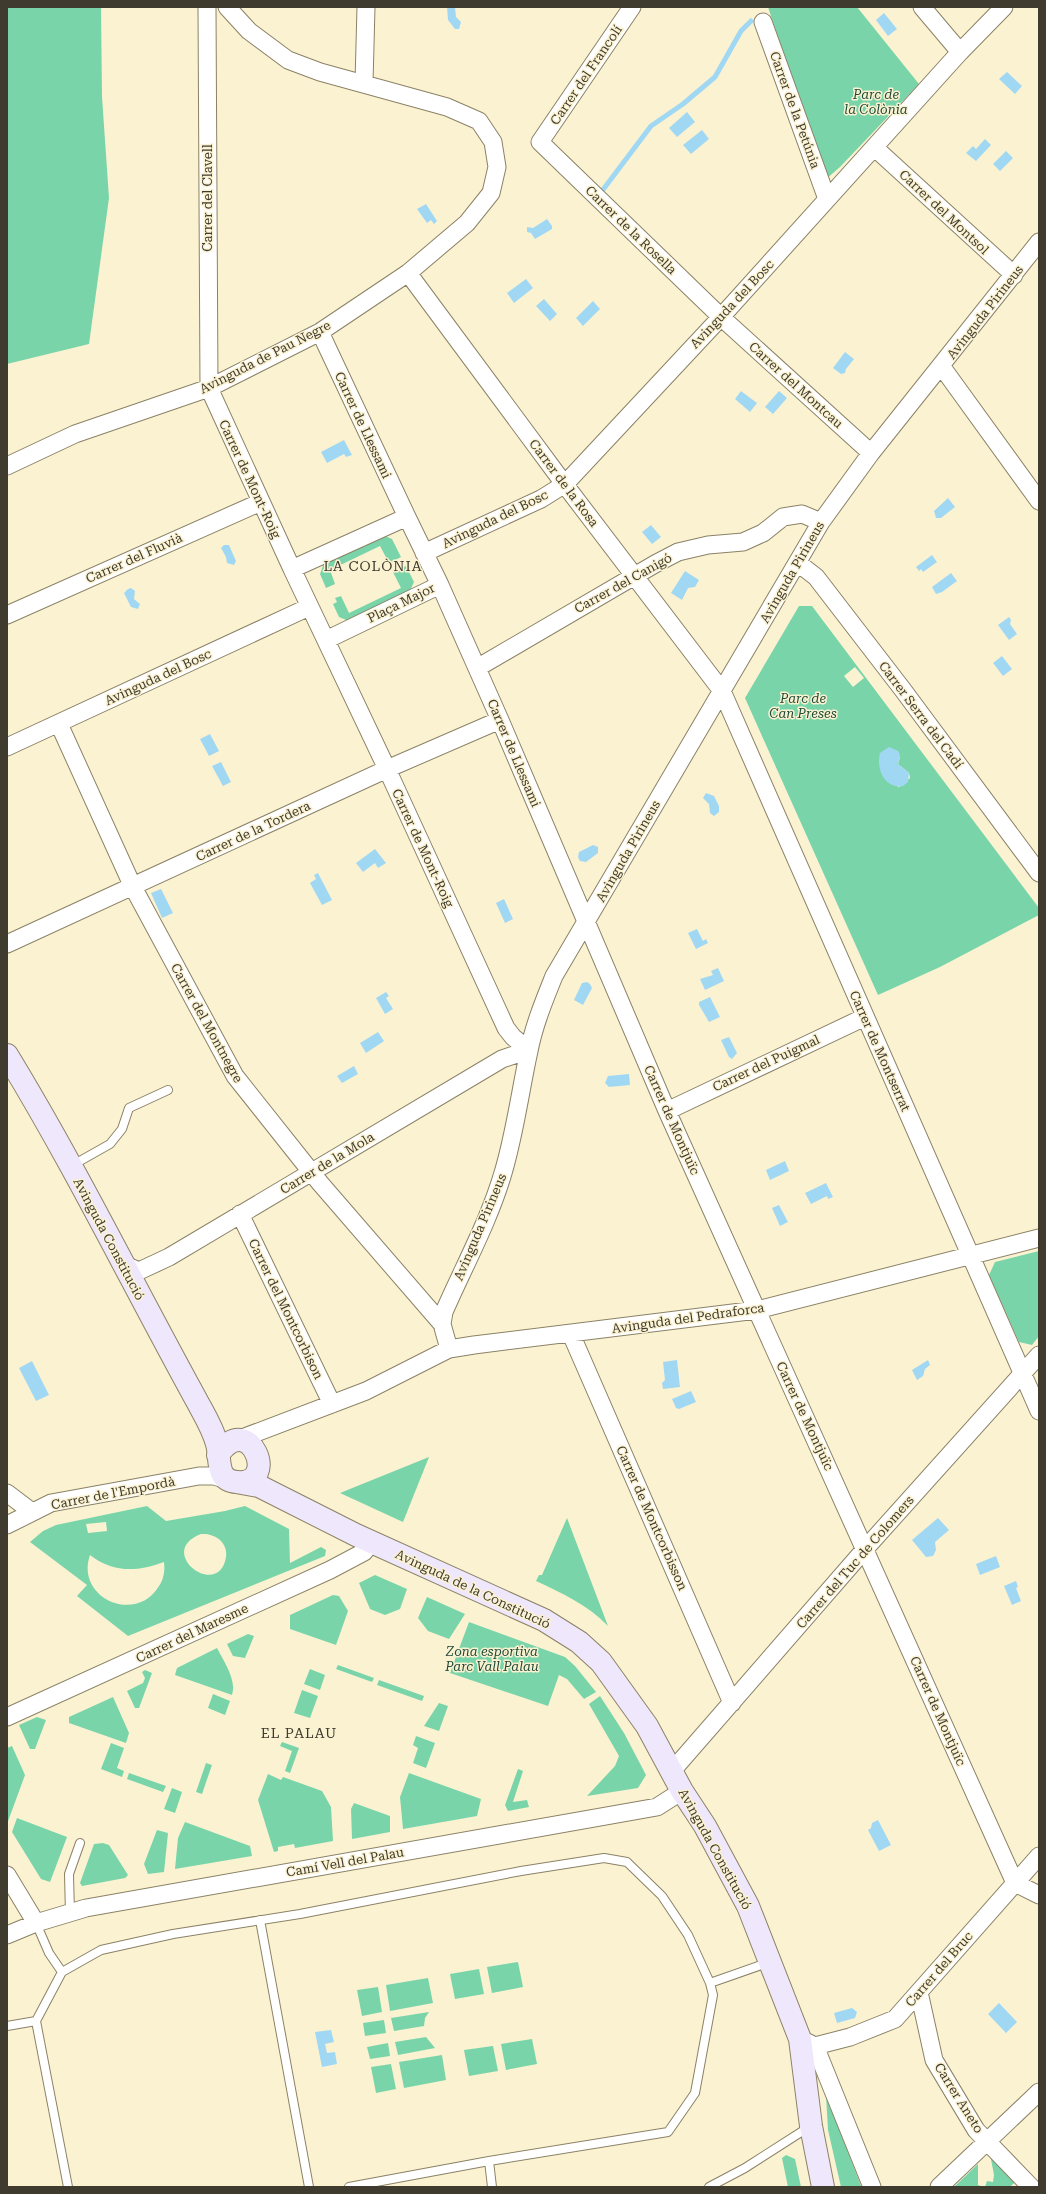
<svg xmlns="http://www.w3.org/2000/svg" width="1046" height="2194" viewBox="0 0 1046 2194" font-family="'Roboto Serif',serif">
<style>
.green{fill:#79d5a9;fill-rule:evenodd}
.water{fill:#a0d8f4}
.lines{fill:none;stroke-linecap:round;stroke-linejoin:round}
.stream{stroke:#a0d8f4;stroke-width:5}
.lane-casing{stroke:#8b8266;stroke-width:10}
.street-casing{stroke:#8b8266;stroke-width:19}
.secondary-casing{stroke:#8b8266;stroke-width:24}
.lane{stroke:#fff;stroke-width:8}
.street{stroke:#fff;stroke-width:17}
.secondary{stroke:#efe7fb;stroke-width:22}
.labels{text-anchor:middle;dominant-baseline:central;stroke-width:3;stroke-linejoin:round;paint-order:stroke}
.street-label{font-size:13px;fill:#3f3b2f;stroke:#fbf2d2}
.park-label{font-size:13px;font-style:italic;fill:#214b38;stroke:#fbf2d2}
.neighbourhood-label{font-size:14px;letter-spacing:1px;fill:#3f3b2f;stroke:#fbf2d2}
</style>
<rect width="100%" height="100%" fill="#fbf2d2"/>
<!-- green -->
<path class="green" d="M7 7H101L102 97 109 198 89 344 7 364Z
M768 7H857L919 84 840 167 825 180Z
M383 535 392 539 401 557 389 563 380 546 330 570 335 584 326 588 320 574 324 563Z
M406 566 414 582 408 595 351 622 339 617 333 604 337 602 335 598 341 596 349 613 401 588 393 572Z
M799 606H812L1039 908V915L940 967 878 995 745 698ZM855 667 864 678 853 687 844 676ZM900 757 898 764 909 773 910 778 899 787 888 782 882 774Z
M1039 1251V1336L1032 1345 1019 1342 989 1275 995 1262Z
M429 1457 403 1522 340 1493Z
M147 1506 166 1521 225 1511 245 1506 289 1529 290 1563 321 1547 326 1550 325 1556 128 1636 77 1596 87 1585 30 1542 43 1531 56 1525ZM106 1522 107 1531 88 1533 86 1524ZM201 1534C215 1533 228 1542 226 1557 219 1601 154 1552 201 1534ZM90 1555C113 1573 137 1572 164 1562 165 1570 164 1579 159 1586 136 1625 75 1598 90 1555Z
M567 1518 608 1626C588 1605 562 1593 536 1581L539 1575H542Z
M375 1575 407 1589 400 1609 385 1615 370 1609 359 1583Z
M333 1595 339 1596 348 1611 336 1645 290 1629V1615Z
M427 1597 465 1614 449 1639 428 1631 418 1618Z
M469 1622 565 1657 575 1666 596 1692 584 1699 567 1679 559 1675 548 1706 450 1673Z
M248 1634 254 1636 245 1658 233 1656 227 1644Z
M217 1648C224 1662 237 1680 232 1695L175 1675 177 1668Z
M338 1665 374 1678 372 1682 336 1669Z
M310 1669 325 1675 320 1690 304 1684Z
M145 1670 152 1673 139 1708H135L127 1691 143 1683 145 1678 142 1672Z
M379 1680 424 1696 422 1701 377 1685Z
M302 1690 318 1696 310 1718 294 1713Z
M213 1694 230 1701 225 1715 208 1708Z
M600 1696 624 1733 646 1775 638 1788 587 1796 615 1766 619 1756 589 1704Z
M113 1697 129 1733 126 1743 69 1723V1717Z
M439 1703 448 1706 439 1731 424 1726Z
M37 1717 46 1720 35 1749H30L19 1725Z
M416 1736 435 1743 426 1768 413 1763 418 1748 413 1745Z
M282 1742 299 1748 290 1773 285 1771 292 1751 280 1746Z
M111 1743 124 1748 117 1768 124 1771 122 1777 101 1769Z
M12 1746 25 1775 7 1824V1748Z
M206 1763 212 1765 202 1794 196 1792Z
M518 1769 523 1771 513 1802 527 1800 529 1807 508 1811 505 1805Z
M129 1773 166 1786 163 1792 127 1779Z
M409 1773 481 1799 477 1816 403 1829 400 1797Z
M268 1774 281 1780 283 1777 322 1791 331 1807 333 1841 295 1848 294 1844 278 1847V1851L274 1852 258 1800Z
M172 1788 182 1792 175 1813 164 1809Z
M354 1803 390 1816V1832L352 1839 351 1809Z
M17 1818 67 1837 50 1882 41 1879 12 1832Z
M185 1822 250 1846 252 1856 175 1869 178 1838Z
M157 1830 168 1833 164 1872 148 1874 144 1864Z
M103 1843 109 1845 128 1875 125 1878 82 1886 80 1883 94 1844Z
M518 1962 523 1987 492 1993 487 1967Z
M479 1969 484 1994 455 1999 450 1974Z
M428 1978 433 2003 390 2011 386 1985Z
M378 1987 382 2012 362 2016 357 1990Z
M429 2012 425 2018 424 2026 394 2031 391 2018Z
M384 2020 386 2033 365 2036 363 2023Z
M426 2037 435 2048 398 2055 395 2042Z
M532 2039 537 2064 506 2070 501 2044Z
M388 2043 390 2056 370 2059 367 2047Z
M493 2046 498 2071 469 2076 464 2050Z
M442 2055 446 2080 404 2088 399 2062Z
M391 2064 396 2089 376 2093 371 2067Z
M826 2095 861 2186 860 2187H841L828 2130Z
M990 2154 1015 2182 1010 2187H985L987 2181 993 2182 994 2175Z
M786 2155 795 2159 801 2187H788L782 2158Z
M978 2164V2185L984 2187H954Z"/>
<!-- water -->
<path class="water" d="M447 7H455L456 17 461 22 459 29H455L448 20Z
M884 13 897 29 888 36 876 20Z
M1007 72 1022 86 1015 94 999 79Z
M687 112 695 122 677 137 669 128Z
M702 130 709 139 691 154 683 145Z
M985 139 991 145 976 161 966 153 973 146 976 149Z
M1006 151 1013 158 1000 171 993 164Z
M426 204 437 221 434 224 431 220 427 223 417 209Z
M547 219 552 226V229L535 239 531 233 527 232V227L533 228Z
M526 279 533 288 514 303 507 293Z
M544 299 557 314 550 321 536 306Z
M593 301 600 309 583 326 576 318Z
M845 352 854 359 846 369 845 373 841 374 833 368Z
M741 391 757 403 750 412 735 399Z
M779 391 787 398 773 414 765 407Z
M344 440 352 455 346 457 344 454 327 463 321 452Z
M948 498 955 507 941 518H936L934 511Z
M651 525 661 537 652 544 642 532Z
M224 545H229L236 561 234 565 227 563 226 557 221 548Z
M932 555 937 562 923 572 921 569 919 571 916 567Z
M685 571 699 580 695 587 688 588 682 600 671 593Z
M951 573 957 581 942 592 936 594 932 587Z
M128 589 131 588 135 591 134 599 140 604 138 609 131 607 124 593Z
M1009 617 1011 620 1010 624 1017 634 1009 640 998 625Z
M1002 656 1012 669 1003 676 993 663Z
M210 734 219 751 209 756 200 739Z
M889 747 898 751 900 755 898 764 909 773 908 782 903 786C884 789 876 768 880 753Z
M221 762 231 782 223 786 212 766Z
M706 793 714 796 719 806V812L714 816 710 813 709 804 703 798Z
M593 845 598 847V853L586 862 580 861 578 857 579 852Z
M375 849 386 863 378 868 375 863 363 872 356 863Z
M318 873 332 900 322 905 310 883 316 879 314 875Z
M161 889 173 913 162 918 151 893Z
M504 899 513 919 505 923 496 903Z
M697 929 703 941 706 939 708 943 696 949 688 933Z
M718 968 724 981 705 990 700 979 713 975 711 971Z
M587 982 590 984 592 988 583 1005 574 1000 582 983Z
M386 992 389 996 386 998 393 1009 385 1014 376 998Z
M710 997 720 1017 709 1022 699 1005V1002Z
M378 1032 384 1041 366 1053 360 1043Z
M729 1037 737 1053 732 1059 729 1057 721 1040Z
M354 1066 358 1074 342 1083 337 1076Z
M629 1074 630 1085 609 1087 605 1083 608 1076Z
M785 1161 789 1171 770 1180 766 1170Z
M826 1183 833 1197 828 1199 827 1196 811 1204 805 1193Z
M779 1205 788 1222 780 1226 772 1208Z
M677 1360 680 1387 663 1389 662 1383 665 1380 663 1362Z
M928 1360 930 1365 925 1369 923 1376 917 1380 912 1370Z
M32 1361 49 1395 36 1401 19 1368Z
M691 1391 696 1402 679 1409 676 1408 672 1399Z
M938 1518 949 1530 935 1542 936 1550 933 1556 926 1557 912 1540Z
M996 1556 1000 1567 980 1575 976 1564Z
M1016 1581 1018 1587 1016 1588 1021 1601 1012 1605 1004 1586Z
M878 1820 891 1845 879 1851 868 1830 871 1828 872 1823Z
M999 2003 1017 2022 1006 2033 988 2014Z
M852 2008 857 2012 855 2018 837 2023 834 2013Z
M331 2030 334 2042 325 2044 327 2053 335 2052 337 2064 322 2067 315 2032Z"/>
<g class="lines">
<!-- stream -->
<path class="stream" d="M602 191 651 126 683 104 715 77 741 31 751 21"/>
<defs>
<path id="lane" d="M71 1166 110 1144 122 1129 129 1108 168 1090
M70 1914 69 1874 80 1843
M260 1920 309 2187
M36 1923 49 1953 62 1972 36 2021 68 2187
M62 1972 101 1950 173 1934 300 1914 521 1871 604 1858 627 1862 662 1896 688 1935 710 1983 713 1995 695 2093 668 2132 489 2161 349 2187
M710 1983 770 1962
M7 2026 36 2021
M489 2161 492 2187
M709 2187 745 2168 809 2127"/>
<path id="street" d="M207 7 209 388 292 569
M632 7 540 142 721 317 871 453
M922 7 960 52
M763 22 827 199
M364 83 366 7
M875 148 1014 275
M408 273 559 477 722 691 1039 1411
M320 332 407 517
M942 367 1039 501
M7 466 75 434 209 388 320 332 408 273 467 223 491 193 497 167 493 142 479 121 447 107 320 72 288 60 249 31 227 7
M424 553 541 499 565 484 721 317 960 52 1004 7
M798 563 816 577 903 690 1039 873
M440 585 500 720 667 1111 1015 1883 1039 1895
M7 615 261 502
M326 640 440 585 407 517 292 569 387 769 506 1028 513 1037 529 1050
M477 668 655 564 678 552 708 545 743 542 763 533 783 517 802 514 821 522
M59 724 133 887 235 1076 320 1183 442 1324
M7 747 309 607
M7 944 387 769 500 720
M667 1111 865 1017
M240 1214 332 1404
M125 1265 139 1271 169 1257 502 1059 529 1050
M571 1334 732 1703
M449 1349 442 1324 444 1312C464 1266 489 1221 503 1173 515 1133 520 1092 529 1051 534 1025 544 1001 554 976L821 522 871 453 1039 242
M237 1440 366 1391 449 1349 474 1345 757 1310 1039 1238
M7 1493 32 1512
M7 1525 51 1503 199 1476H214L231 1481
M7 1717 330 1570 364 1552 372 1542
M672 1771 865 1549 1039 1355
M7 1875 36 1923
M7 1935 36 1923 86 1908 657 1807 682 1791
M919 1992 934 2060 976 2130 1031 2187
M805 2041 815 2046 872 2187
M815 2046 850 2037 895 2019 1039 1856
M939 2187 1039 2092"/>
<path id="secondary" d="M7 1055C76 1168 134 1287 198 1403 205 1416 213 1429 217 1444 221 1458 215 1481 237 1482 281 1486 249 1408 218 1455
M236 1482 259 1486 356 1535 544 1620 579 1642 601 1662 647 1726 682 1791 705 1826 748 1906 800 2039 811 2126 823 2187"/>
</defs>
<!-- lane casing -->
<use href="#lane" class="lane-casing"/>
<!-- street casing -->
<use href="#street" class="street-casing"/>
<!-- secondary casing -->
<use href="#secondary" class="secondary-casing"/>
<!-- lane -->
<use href="#lane" class="lane"/>
<!-- street -->
<use href="#street" class="street"/>
<!-- secondary -->
<use href="#secondary" class="secondary"/>
</g>
<g class="labels">
<!-- street labels -->
<g class="street-label">
<text transform="translate(586 75) rotate(-56)">Carrer del Francolí</text>
<text transform="translate(795 110) rotate(70)">Carrer de la Petúnia</text>
<text transform="translate(207 198) rotate(-90)">Carrer del Clavell</text>
<text transform="translate(944 212) rotate(43)">Carrer del Montsol</text>
<text transform="translate(631 230) rotate(44)">Carrer de la Rosella</text>
<text transform="translate(732 304) rotate(-47)">Avinguda del Bosc</text>
<text transform="translate(985 312) rotate(-52)">Avinguda Pirineus</text>
<text transform="translate(265 357) rotate(-27)">Avinguda de Pau Negre</text>
<text transform="translate(796 385) rotate(42)">Carrer del Montcau</text>
<text transform="translate(363 425) rotate(65)">Carrer de Llessami</text>
<text transform="translate(250 479) rotate(65)">Carrer de Mont-Roig</text>
<text transform="translate(564 483) rotate(53)">Carrer de la Rosa</text>
<text transform="translate(495 519) rotate(-26)">Avinguda del Bosc</text>
<text transform="translate(134 558) rotate(-24)">Carrer del Fluvià</text>
<text transform="translate(792 572) rotate(-60)">Avinguda Pirineus</text>
<text transform="translate(623 583) rotate(-29)">Carrer del Canigó</text>
<text transform="translate(401 603) rotate(-26)">Plaça Major</text>
<text transform="translate(158 677) rotate(-25)">Avinguda del Bosc</text>
<text transform="translate(921 715) rotate(53)">Carrer Serra del Cadí</text>
<text transform="translate(514 753) rotate(67)">Carrer de Llessami</text>
<text transform="translate(253 831) rotate(-25)">Carrer de la Tordera</text>
<text transform="translate(423 848) rotate(65)">Carrer de Mont-Roig</text>
<text transform="translate(628 851) rotate(-60)">Avinguda Pirineus</text>
<text transform="translate(207 1023) rotate(61)">Carrer del Montnegre</text>
<text transform="translate(880 1051) rotate(66)">Carrer de Montserrat</text>
<text transform="translate(766 1063) rotate(-25)">Carrer del Puigmal</text>
<text transform="translate(672 1120) rotate(66)">Carrer de Montjuïc</text>
<text transform="translate(327 1163) rotate(-31)">Carrer de la Mola</text>
<text transform="translate(480 1227) rotate(-67)">Avinguda Pirineus</text>
<text transform="translate(109 1239) rotate(62)">Avinguda Constitució</text>
<text transform="translate(286 1309) rotate(64)">Carrer del Montcorbison</text>
<text transform="translate(688 1318) rotate(-8)">Avinguda del Pedraforca</text>
<text transform="translate(805 1416) rotate(65)">Carrer de Montjuïc</text>
<text transform="translate(113 1493) rotate(-11)">Carrer de l'Empordà</text>
<text transform="translate(652 1518) rotate(66)">Carrer de Montcorbisson</text>
<text transform="translate(855 1562) rotate(-49)">Carrer del Tuc de Colomers</text>
<text transform="translate(473 1589) rotate(25)">Avinguda de la Constitució</text>
<text transform="translate(192 1633) rotate(-25)">Carrer del Maresme</text>
<text transform="translate(938 1711) rotate(66)">Carrer de Montjuïc</text>
<text transform="translate(715 1849) rotate(61)">Avinguda Constitució</text>
<text transform="translate(345 1862) rotate(-10)">Camí Vell del Palau</text>
<text transform="translate(939 1969) rotate(-49)">Carrer del Bruc</text>
<text transform="translate(959 2098) rotate(58)">Carrer Aneto</text>
</g>
<!-- park labels -->
<g class="park-label">
<text x="876" y="94">Parc de<tspan x="876" dy="15">la Colònia</tspan></text>
<text x="803" y="698">Parc de<tspan x="803" dy="15">Can Preses</tspan></text>
<text x="492" y="1651">Zona esportiva<tspan x="492" dy="15">Parc Vall Palau</tspan></text>
</g>
<!-- neighbourhood labels -->
<g class="neighbourhood-label">
<text x="373" y="566">LA COLÒNIA</text>
<text x="299" y="1733">EL PALAU</text>
</g>
</g>
<!-- border -->
<rect width="1046" height="2194" fill="none" stroke="#3f3b2f" stroke-width="16"/>
</svg>
